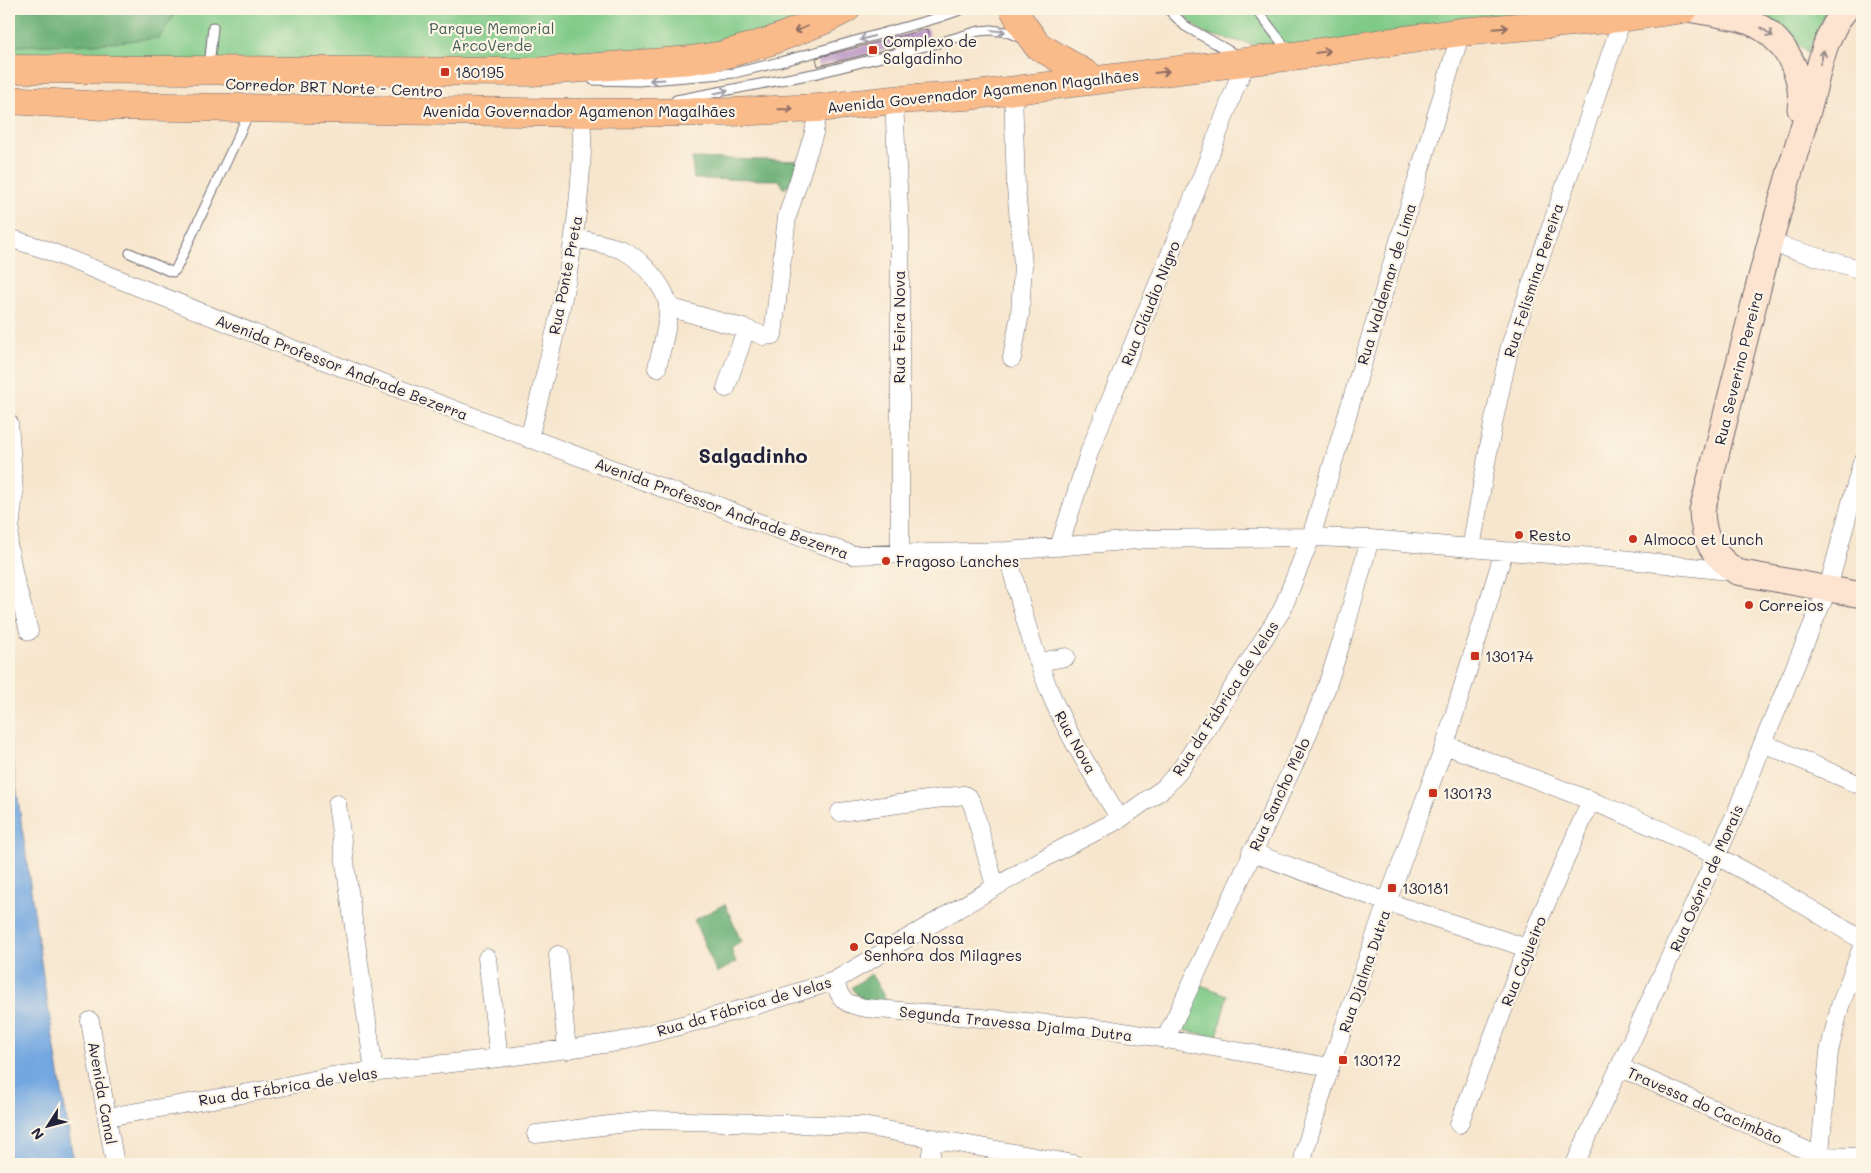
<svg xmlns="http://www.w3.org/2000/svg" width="1871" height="1173" viewBox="0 0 1871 1173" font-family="Mali,sans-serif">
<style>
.green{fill:#80ca88;stroke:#517662}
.forest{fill:#68ae74;stroke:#456858}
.water{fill:#73a7e0;stroke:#4a648e}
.building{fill:#be9ac8}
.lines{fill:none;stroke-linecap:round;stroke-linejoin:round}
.service-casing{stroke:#6d676e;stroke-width:11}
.minor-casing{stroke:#6d676e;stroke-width:19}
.secondary-casing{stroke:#6d676e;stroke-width:27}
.trunk-casing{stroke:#6d676e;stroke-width:29}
.service{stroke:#fff;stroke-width:9}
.minor{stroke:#fff;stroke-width:18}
.secondary{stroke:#fde4d1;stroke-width:25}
.trunk{stroke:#fabb8b;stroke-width:28}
.oneway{stroke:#8e6e63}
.oneway2{stroke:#9c9ca7}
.oneway3{stroke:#9a8d8e}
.poi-dot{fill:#c8321e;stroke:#fcf5e5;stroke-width:2}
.labels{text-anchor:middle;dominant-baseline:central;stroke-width:4.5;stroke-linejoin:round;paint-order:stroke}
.park-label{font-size:15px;fill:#435d56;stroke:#fcf5e5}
.poi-label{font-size:15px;fill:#22223b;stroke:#fcf5e5;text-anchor:start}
.street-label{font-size:15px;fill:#22223b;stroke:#fcf5e5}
.district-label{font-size:20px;font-weight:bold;fill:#22223b;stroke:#fcf5e5}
</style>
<rect width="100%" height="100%" fill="#fcf5e5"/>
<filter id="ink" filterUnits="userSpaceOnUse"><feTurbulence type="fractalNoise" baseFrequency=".02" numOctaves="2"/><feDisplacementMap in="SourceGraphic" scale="10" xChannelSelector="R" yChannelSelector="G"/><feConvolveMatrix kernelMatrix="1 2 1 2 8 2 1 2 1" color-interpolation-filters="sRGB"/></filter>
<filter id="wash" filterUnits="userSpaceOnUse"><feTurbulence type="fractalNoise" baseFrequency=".0096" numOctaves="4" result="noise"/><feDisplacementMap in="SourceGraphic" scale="20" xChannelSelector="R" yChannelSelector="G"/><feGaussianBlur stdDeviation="1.12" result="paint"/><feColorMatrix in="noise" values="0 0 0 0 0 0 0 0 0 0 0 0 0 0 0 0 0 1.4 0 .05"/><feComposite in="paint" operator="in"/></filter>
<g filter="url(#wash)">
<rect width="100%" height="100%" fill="#f7e6ce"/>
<!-- green -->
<path class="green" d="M9 9H843L742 53 535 67 9 63Z
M1176 9H1592L1288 52 1205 34Z
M1815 9H1828L1807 53 1765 14Z
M1201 985 1227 995 1217 1037 1178 1029Z"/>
<!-- forest -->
<path class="forest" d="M9 9H178L159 38 95 44 9 46Z
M692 158 802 161 793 182 784 189 779 180 694 179Z
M725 904 741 941 731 949 736 962 717 973 694 920Z
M871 974 887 1001 867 1005 851 988Z"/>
<!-- water -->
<path class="water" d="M9 735 44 983 74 1164H9Z"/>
<g id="blocks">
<!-- building -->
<path class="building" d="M927 29 929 39 818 66 816 58Z"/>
</g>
</g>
<g filter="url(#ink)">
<use href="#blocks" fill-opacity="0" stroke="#6d676e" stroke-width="1"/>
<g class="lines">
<defs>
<path id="service" d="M1168 9 1185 26 1236 55
M1256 9 1289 52
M209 68 213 27
M593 80 638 81 734 73 780 62 937 18 963 9
M676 100 818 73 938 43 979 31 991 30 1007 32 1023 39
M130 253 169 271 173 272 176 269 249 113"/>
<path id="minor" d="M894 100 900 232V555
M9 238 41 248 293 349 689 498 714 504 754 521 853 555 1007 551 1148 539 1311 537 1370 539 1504 551 1612 558 1737 572
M575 238C590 241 605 244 620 249 638 256 667 287 668 307 669 325 661 350 657 368
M1770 243 1862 270
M668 307 746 329 764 336 773 335 787 217 814 133 818 108
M1012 358 1020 314 1023 265 1016 188 1013 90
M726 388 746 329
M9 423 14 493 9 539
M529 439C550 354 574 268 580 181 582 157 584 132 579 108
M1059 547 1090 450 1200 181 1237 83 1247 62
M9 548 14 576 29 631
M1471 548 1493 424 1510 346 1617 35 1619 18
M1007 551C1020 603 1033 653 1054 702 1072 742 1097 781 1120 819
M1039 662 1066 657
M1763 743 1862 786
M1445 745C1537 780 1630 813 1718 857 1768 882 1815 912 1862 940
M337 804 374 1072
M840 812 964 795 969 798 973 806 995 886
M1251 852 1387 902 1527 948
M558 955 567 1050
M487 958 499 1058
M834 981C841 1001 844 1004 866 1008L1107 1029 1330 1067
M90 1021 115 1164
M1165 1040 1305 741 1326 689 1342 640 1370 539
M1619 1067 1819 1156 1862 1157
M107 1117 271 1089 332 1076 499 1058 618 1042 754 1006 834 981 1052 854 1120 819 1164 788 1181 769 1282 610 1311 537 1461 32
M1459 1124 1527 948 1591 800
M536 1134 651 1120 863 1126 1074 1164
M929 1164 934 1138
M1303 1164 1304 1153 1330 1067 1387 902 1445 745 1504 551
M1575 1164 1737 811 1763 743 1828 588 1862 462
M1819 1164 1829 1052 1840 1006 1862 947"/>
<path id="secondary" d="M1687 9C1706 12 1725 15 1744 20 1781 31 1805 72 1800 109
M1846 9C1821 39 1819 74 1808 111 1767 243 1736 377 1702 511 1703 540 1713 556 1737 572L1862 595"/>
<path id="trunk" d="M1014 9 1020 21 1037 45 1096 80
M9 69 531 72 691 60 723 55 771 41 822 21 846 9
M9 100 103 106 580 113 731 112 818 108 894 100 967 96 1293 56 1461 32 1619 18 1684 9"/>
</defs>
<!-- service casing -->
<use href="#service" class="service-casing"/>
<!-- minor casing -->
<use href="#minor" class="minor-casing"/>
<!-- secondary casing -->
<use href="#secondary" class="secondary-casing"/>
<!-- trunk casing -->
<use href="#trunk" class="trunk-casing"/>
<!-- service -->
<use href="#service" class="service"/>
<!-- minor -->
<use href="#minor" class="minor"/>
<!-- secondary -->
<use href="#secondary" class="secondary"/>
<!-- trunk -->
<use href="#trunk" class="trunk"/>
</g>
<!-- one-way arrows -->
<defs><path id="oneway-shaft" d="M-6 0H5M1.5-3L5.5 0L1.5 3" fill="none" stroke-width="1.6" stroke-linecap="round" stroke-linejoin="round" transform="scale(1.25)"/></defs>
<g class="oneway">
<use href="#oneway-shaft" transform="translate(1501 28) rotate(-5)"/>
<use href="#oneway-shaft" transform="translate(801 29) rotate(158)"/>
<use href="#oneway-shaft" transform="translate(1323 52) rotate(-8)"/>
<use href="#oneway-shaft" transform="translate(1162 72) rotate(-7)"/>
<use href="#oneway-shaft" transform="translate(786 109) rotate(-1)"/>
</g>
<g class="oneway2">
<use href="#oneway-shaft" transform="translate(998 31) rotate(7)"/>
<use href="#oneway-shaft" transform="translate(867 38) rotate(164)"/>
<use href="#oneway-shaft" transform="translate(657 80) rotate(177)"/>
<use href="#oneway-shaft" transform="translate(721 92) rotate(-11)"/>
</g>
<g class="oneway3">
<use href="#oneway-shaft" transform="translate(1767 32) rotate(37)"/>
<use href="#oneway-shaft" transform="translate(1822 57) rotate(-76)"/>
</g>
</g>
<!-- markers -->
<g class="poi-dot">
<rect x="868" y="45" width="10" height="10" rx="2.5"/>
<rect x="440" y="67" width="10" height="10" rx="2.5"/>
<circle cx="1519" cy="535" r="5"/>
<circle cx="1633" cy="539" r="5"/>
<circle cx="886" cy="561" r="5"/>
<circle cx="1749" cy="605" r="5"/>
<rect x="1470" y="651" width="10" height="10" rx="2.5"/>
<rect x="1428" y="788" width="10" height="10" rx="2.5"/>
<rect x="1387" y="883" width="10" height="10" rx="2.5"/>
<circle cx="854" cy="947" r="5"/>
<rect x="1338" y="1055" width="10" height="10" rx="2.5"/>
</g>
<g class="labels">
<!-- park labels -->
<g class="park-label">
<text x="492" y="28">Parque Memorial<tspan x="492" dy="17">ArcoVerde</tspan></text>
</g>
<!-- poi labels -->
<g class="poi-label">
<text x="883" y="41">Complexo de<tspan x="883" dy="17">Salgadinho</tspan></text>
<text x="455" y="72">180195</text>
<text x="1529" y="535">Resto</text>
<text x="1643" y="539">Almoco et Lunch</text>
<text x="896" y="561">Fragoso Lanches</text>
<text x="1759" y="605">Correios</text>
<text x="1485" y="656">130174</text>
<text x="1443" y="793">130173</text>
<text x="1402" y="888">130181</text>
<text x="864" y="938">Capela Nossa<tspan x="864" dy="17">Senhora dos Milagres</tspan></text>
<text x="1353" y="1060">130172</text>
</g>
<!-- street labels -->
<g class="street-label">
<text transform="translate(334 87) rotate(2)">Corredor BRT Norte - Centro</text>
<text transform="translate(983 91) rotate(-6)">Avenida Governador Agamenon Magalhães</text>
<text x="579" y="111">Avenida Governador Agamenon Magalhães</text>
<text transform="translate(565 275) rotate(-79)">Rua Ponte Preta</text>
<text transform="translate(1533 280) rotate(-72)">Rua Felismina Pereira</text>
<text transform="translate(1386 284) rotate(-73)">Rua Waldemar de Lima</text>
<text transform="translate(1150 303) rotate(-68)">Rua Cláudio Nigro</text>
<text transform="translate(899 327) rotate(-90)">Rua Feira Nova</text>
<text transform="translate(342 367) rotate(21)">Avenida Professor Andrade Bezerra</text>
<text transform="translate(1738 368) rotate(-76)">Rua Severino Pereira</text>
<text transform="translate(722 508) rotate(20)">Avenida Professor Andrade Bezerra</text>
<text transform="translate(1225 698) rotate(-57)">Rua da Fábrica de Velas</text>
<text transform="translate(1076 742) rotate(61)">Rua Nova</text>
<text transform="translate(1279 794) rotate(-65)">Rua Sancho Melo</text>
<text transform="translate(1706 878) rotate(-66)">Rua Osório de Morais</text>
<text transform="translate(1523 961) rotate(-68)">Rua Cajueiro</text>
<text transform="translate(1364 971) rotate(-71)">Rua Djalma Dutra</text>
<text transform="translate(744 1006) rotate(-16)">Rua da Fábrica de Velas</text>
<text transform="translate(1016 1023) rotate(6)">Segunda Travessa Djalma Dutra</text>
<text transform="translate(288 1086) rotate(-9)">Rua da Fábrica de Velas</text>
<text transform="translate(103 1093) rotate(80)">Avenida Canal</text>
<text transform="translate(1705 1105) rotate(24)">Travessa do Cacimbão</text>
</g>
<!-- district labels -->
<g class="district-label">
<text x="753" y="455">Salgadinho</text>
</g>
</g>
<!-- margin -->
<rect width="1871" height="1173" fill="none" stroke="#fcf5e5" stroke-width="30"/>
<!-- north arrow -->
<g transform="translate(48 1126) rotate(234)" stroke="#fcf5e5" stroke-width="4" paint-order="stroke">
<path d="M0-4L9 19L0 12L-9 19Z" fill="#22223b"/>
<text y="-8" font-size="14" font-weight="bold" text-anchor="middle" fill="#22223b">N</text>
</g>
</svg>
